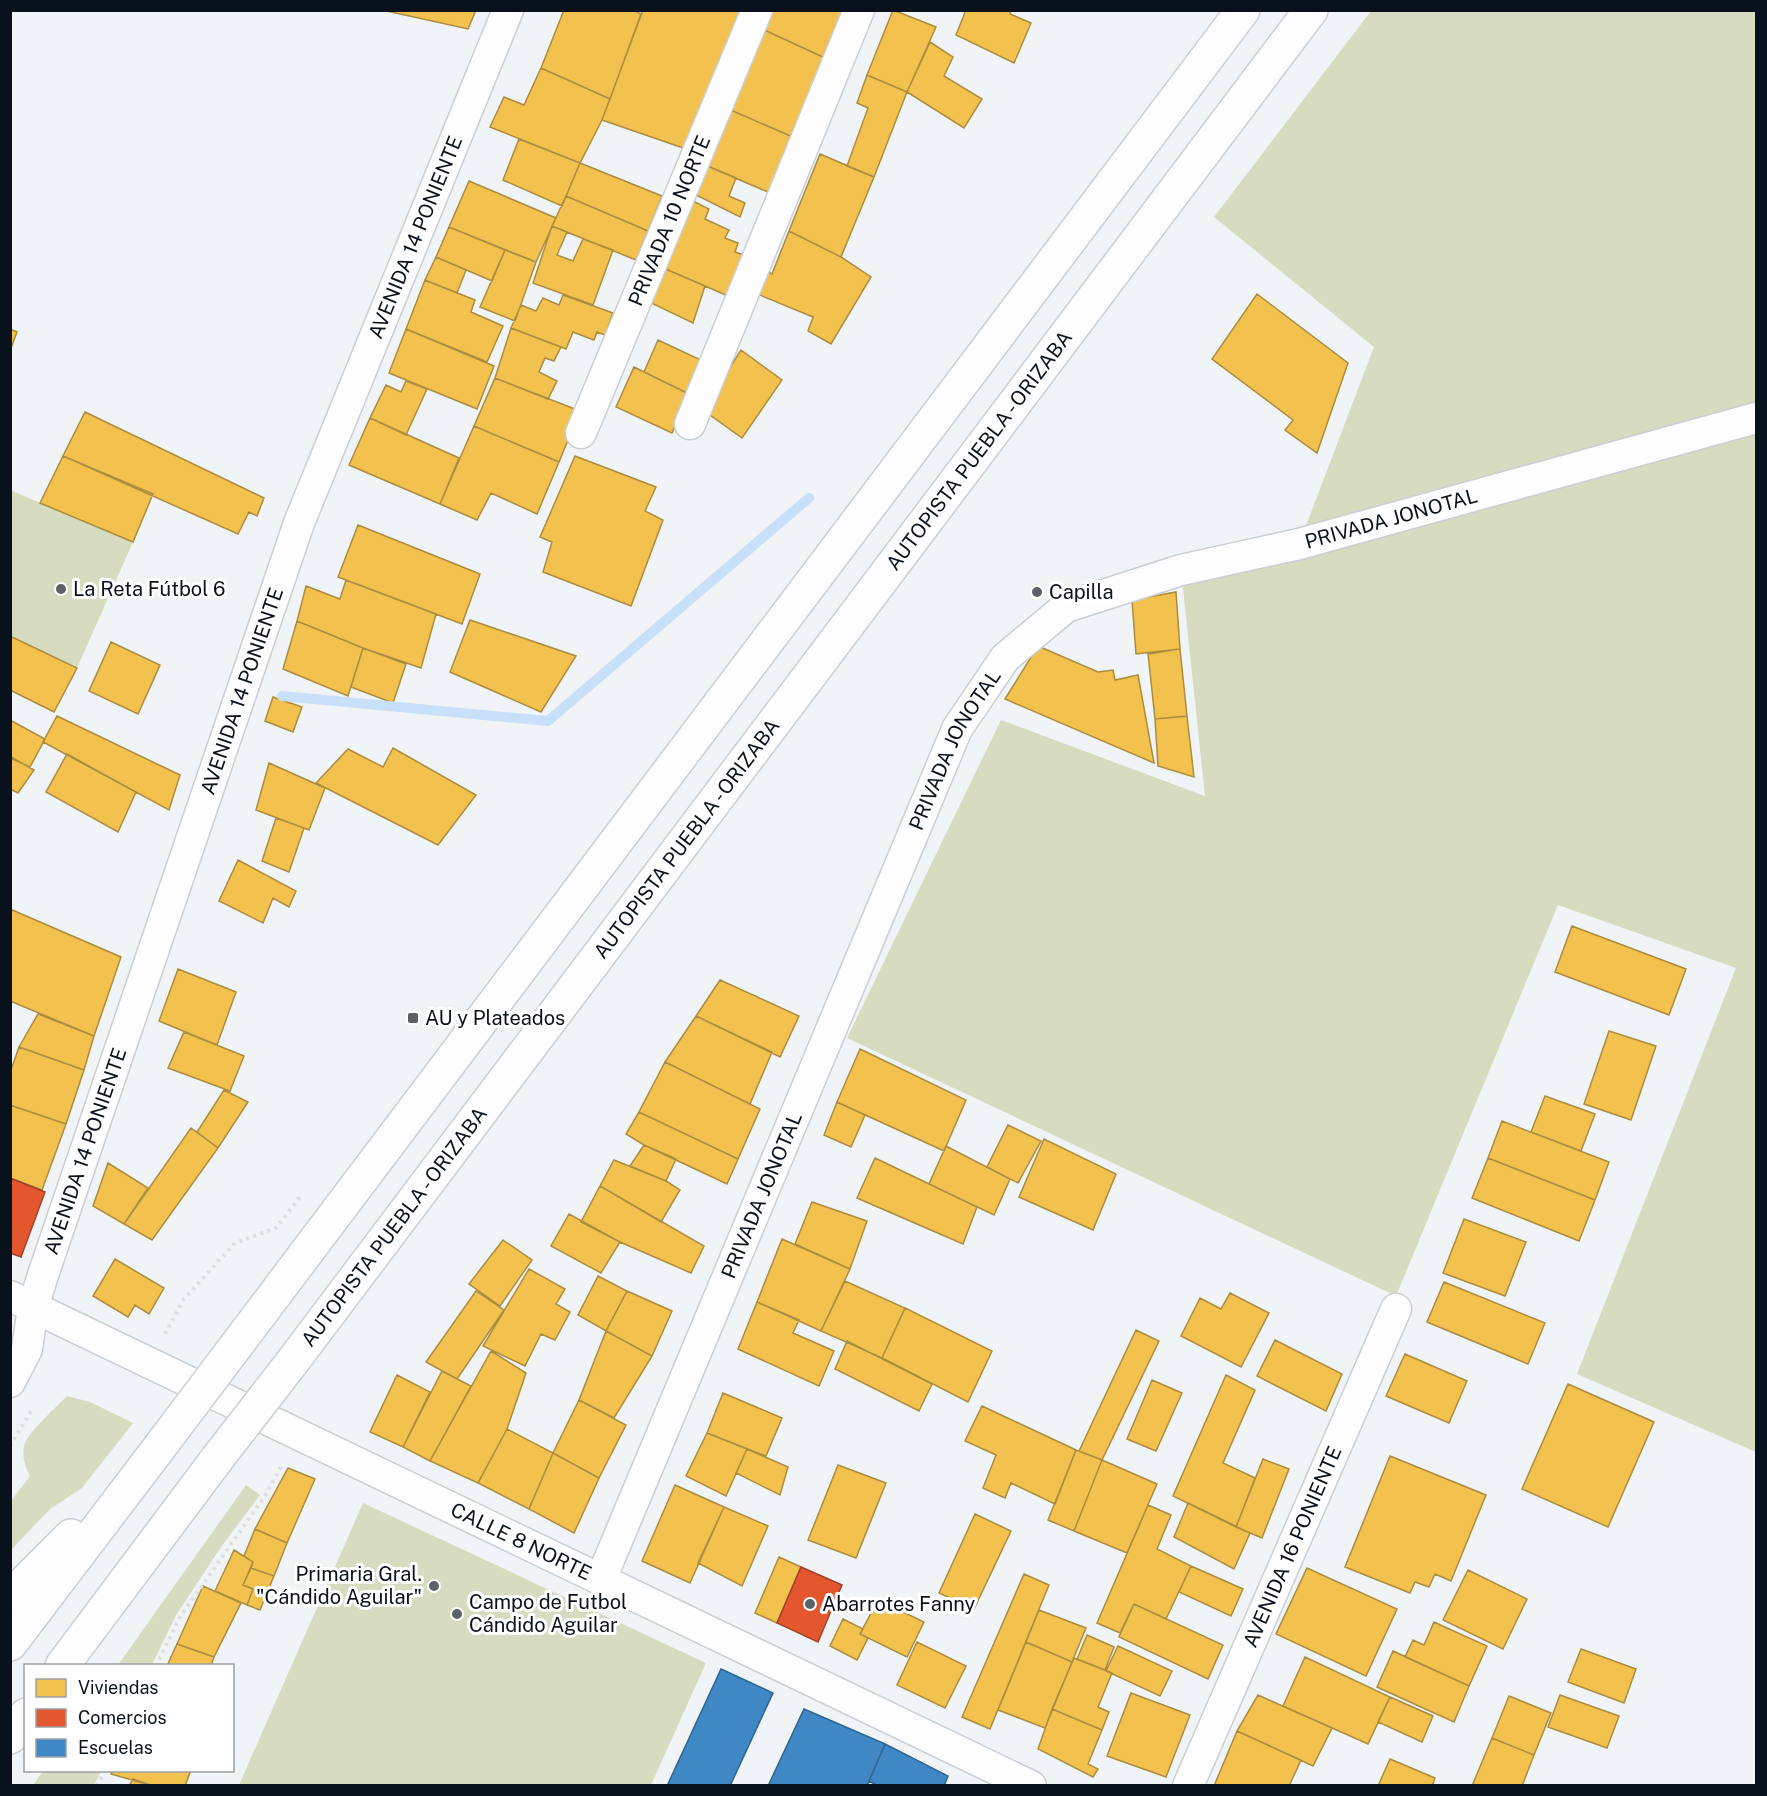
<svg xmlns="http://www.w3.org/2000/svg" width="1767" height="1796" viewBox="0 0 1767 1796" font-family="'Public Sans',sans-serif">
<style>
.green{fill:#d7dbc0}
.homes{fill:#f2c14e;stroke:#ac8c3f;stroke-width:1.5}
.shops{fill:#e4572e;stroke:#a24229;stroke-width:1.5}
.schools{fill:#3f88c5;stroke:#2f6592;stroke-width:1.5}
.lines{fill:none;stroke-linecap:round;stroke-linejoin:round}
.stream{stroke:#c8e0fa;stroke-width:10}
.minor-casing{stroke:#c9cfd5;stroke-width:33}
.motorway-casing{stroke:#c9cfd5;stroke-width:36}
.path{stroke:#dddedf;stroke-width:4;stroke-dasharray:3 4.5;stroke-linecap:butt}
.minor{stroke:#fdfdfe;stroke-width:30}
.motorway{stroke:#fdfdfe;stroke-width:33}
.motorway-bridge-casing{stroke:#c9cfd5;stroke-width:36;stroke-linecap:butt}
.motorway-bridge{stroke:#fdfdfe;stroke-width:33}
.poi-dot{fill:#5a6168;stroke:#fff;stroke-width:2}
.labels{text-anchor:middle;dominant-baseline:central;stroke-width:6;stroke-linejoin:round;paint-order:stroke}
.street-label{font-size:20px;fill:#09121c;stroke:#fff}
.poi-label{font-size:20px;fill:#09121c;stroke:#fff;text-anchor:start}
</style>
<rect width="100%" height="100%" fill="#f1f4f6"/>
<!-- green -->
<path class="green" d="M1371 11H1756V1452L1577 1374 1736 968 1558 905 1396 1296 847 1038 1001 720 1205 796 1181 570 1299 544 1374 347 1214 217Z
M10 490 133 542 77 668 11 636Z
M67 1396 90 1402 133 1423 82 1488 50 1509 11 1550V1501L30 1476C25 1466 21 1455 25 1443 30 1431 57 1406 67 1396Z
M246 1485 260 1495 221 1547 175 1617 152 1665H118Z
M363 1503 706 1663 651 1785H239Z
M44 1770H101V1771L94 1785H33Z"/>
<!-- homes -->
<path class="homes" d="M382 10H476L468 29Z
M564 10H633L641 14 610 99 541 68Z
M643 10H743L689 150 602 120Z
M767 10H844L827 59 760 28Z
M893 10 936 27 907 92 867 75Z
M966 10H1011L1010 14 1031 23 1014 63 956 35Z
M760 28 827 59 795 138 726 108Z
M930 42 953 57 944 76 982 99 964 128 907 92Z
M541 68 610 99 602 120 580 163 490 127 504 97 524 105Z
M867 75 907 92 874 177 847 166 868 108 857 103Z
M726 108 795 138 770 193 703 164Z
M519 139 580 163 562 206 503 180Z
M820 154 874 177 841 257 789 231Z
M580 163 662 196 648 231 566 196Z
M703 164 736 178 729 196 745 203 740 217 692 193Z
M469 181 556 218 536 262 449 227Z
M566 196 648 231 636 260 552 226Z
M689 199 709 209 705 219 729 230 725 238 738 243 735 252 744 255 728 296 661 267Z
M552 226 567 232 557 255 573 261 583 239 613 250 593 305 533 283Z
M449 227 505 250 492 281 436 257Z
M789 231 841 257 871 277 831 344 808 331 813 317 750 291 758 266 772 274Z
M505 250 536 262 515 321 480 307Z
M436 257 466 270 457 293 425 280Z
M661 267 705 286 693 323 647 301Z
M425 280 475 300 471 312 503 326 487 362 406 329Z
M1257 294 1348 363 1317 453 1285 430 1293 420 1212 359Z
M563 295 613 313 605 335 597 332 594 340 573 332 566 349 511 328 521 305 536 311 543 298 559 305Z
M511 328 561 347 554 361 545 358 539 372 557 381 548 399 495 378Z
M10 329 17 332 10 351Z
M406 329 494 366 477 409 389 373Z
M658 340 703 361 689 394 644 372Z
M741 350 782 380 742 438 703 410Z
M634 367 689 394 672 433 616 407Z
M495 378 580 411 559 462 474 426Z
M406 381 427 389 406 435 370 418 386 385 401 392Z
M85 412 264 498 257 516 249 512 238 534 63 456Z
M370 418 459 458 440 504 349 465Z
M474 426 559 462 537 514 491 493 477 520 440 504Z
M63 456 153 494 133 542 40 503Z
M575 456 656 487 645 511 663 520 631 606 543 572 552 542 540 537Z
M358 525 480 574 462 624 338 577Z
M346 580 436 614 421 668 363 648 297 621 306 586 340 599Z
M1176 592 1180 649 1136 654 1132 600Z
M470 620 576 656 541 712 450 672Z
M297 621 363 648 348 696 283 669Z
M10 636 77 668 54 712 10 690Z
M111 642 160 665 138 714 89 691Z
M1038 646 1098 672 1113 670 1115 680 1138 675 1154 763 1005 699Z
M363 648 406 664 393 703 351 687Z
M1180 649 1187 716 1155 719 1148 654Z
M273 697 302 707 293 732 265 721Z
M57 716 180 775 169 810 43 742Z
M1187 716 1194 777 1158 766 1155 719Z
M10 720 45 739 30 767 10 758Z
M393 748 476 795 438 845 316 783 348 749 383 767Z
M67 754 136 792 118 832 46 792Z
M11 757 34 770 18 793 10 789Z
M269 763 325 788 309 830 256 810Z
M276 818 304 828 289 872 262 861Z
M238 860 296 891 289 907 273 898 263 923 219 901Z
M10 909 121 957 94 1036 10 1001Z
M1572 926 1686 969 1669 1015 1555 972Z
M178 969 236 992 217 1045 159 1021Z
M720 980 799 1016 780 1057 696 1016Z
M38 1014 94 1036 84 1070 19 1047Z
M696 1016 772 1052 750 1104 665 1062Z
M1609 1031 1656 1046 1631 1120 1584 1104Z
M184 1032 244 1056 230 1091 168 1068Z
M19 1047 84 1070 66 1124 10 1105V1073Z
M860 1049 966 1100 944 1151 837 1102Z
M665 1062 760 1109 738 1159 639 1112Z
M224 1090 248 1102 218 1148 197 1132Z
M1545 1096 1595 1114 1581 1151 1531 1132Z
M837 1102 865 1115 851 1147 824 1135Z
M10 1105 66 1124 42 1190 10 1178Z
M639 1112 738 1159 727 1184 644 1145 626 1134Z
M1502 1121 1609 1162 1595 1200 1488 1158Z
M1008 1125 1041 1141 1018 1183 987 1167Z
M191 1128 218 1148 152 1240 124 1224Z
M1044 1139 1116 1174 1093 1230 1019 1197Z
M644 1145 676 1159 666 1181 630 1166Z
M946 1146 1010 1179 994 1215 929 1184Z
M875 1158 977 1207 963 1244 857 1198Z
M1488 1158 1595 1200 1579 1241 1472 1198Z
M614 1160 666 1181 680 1190 661 1222 600 1186Z
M108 1163 148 1188 124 1224 93 1206Z
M600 1186 704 1246 691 1273 620 1242 581 1222Z
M812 1202 867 1221 850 1269 795 1244Z
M569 1214 620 1242 601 1273 551 1246Z
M1464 1219 1526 1242 1505 1296 1443 1273Z
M782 1239 850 1269 821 1331 757 1302Z
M503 1240 532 1260 500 1306 469 1284Z
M115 1259 164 1288 149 1314 135 1305 128 1317 93 1296Z
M529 1269 565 1289 556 1304 570 1312 555 1340 541 1334 525 1366 483 1346Z
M598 1276 627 1291 606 1331 578 1315Z
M845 1281 905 1308 882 1358 821 1331Z
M1444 1282 1545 1323 1528 1364 1427 1322Z
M476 1291 504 1310 457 1379 426 1362Z
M627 1291 672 1311 652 1356 606 1331Z
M1230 1293 1269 1313 1241 1367 1181 1336 1200 1298 1221 1309Z
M757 1302 799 1320 793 1333 834 1351 819 1386 738 1349Z
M905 1308 992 1351 968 1402 882 1358Z
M1136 1330 1159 1341 1102 1460 1079 1451Z
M606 1331 652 1356 614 1418 579 1400Z
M1275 1340 1342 1374 1326 1411 1257 1376Z
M847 1341 932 1384 919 1411 835 1369Z
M491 1351 526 1373 507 1429 478 1483 430 1461Z
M1405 1354 1467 1381 1449 1423 1386 1396Z
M442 1371 471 1386 430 1461 403 1447Z
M397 1375 430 1392 403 1447 370 1432Z
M1226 1375 1255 1390 1223 1463 1255 1478 1236 1527 1173 1496Z
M1152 1380 1182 1393 1156 1451 1127 1439Z
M1568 1384 1654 1422 1608 1527 1522 1489Z
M723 1393 782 1418 766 1456 707 1433Z
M579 1400 626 1425 599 1478 553 1453Z
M982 1406 1076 1450 1055 1504 1011 1483 1005 1498 983 1488 996 1455 965 1441Z
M507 1429 553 1453 529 1509 478 1483Z
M707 1433 747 1449 726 1496 686 1476Z
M747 1449 788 1467 780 1495 736 1473Z
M1076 1450 1102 1460 1074 1531 1048 1520Z
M553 1453 599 1478 574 1533 529 1509Z
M1390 1456 1486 1495 1451 1581 1435 1574 1429 1587 1415 1582 1410 1593 1345 1567Z
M1263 1459 1289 1469 1262 1538 1236 1527Z
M1102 1460 1157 1484 1127 1553 1074 1531Z
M838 1465 886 1483 856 1558 808 1540Z
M288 1468 315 1479 287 1543 255 1529Z
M675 1485 724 1507 690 1583 642 1561Z
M1188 1503 1250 1533 1234 1569 1174 1537Z
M1148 1505 1171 1515 1157 1549 1191 1566 1166 1619 1134 1604 1120 1633 1097 1623Z
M724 1507 768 1526 742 1586 698 1563Z
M975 1514 1011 1531 974 1609 939 1593Z
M255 1529 287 1543 274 1576 251 1568 253 1562 244 1556Z
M234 1550 253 1562 243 1585 253 1589 247 1605 215 1591Z
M779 1557 801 1567 777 1623 755 1613Z
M1191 1566 1243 1589 1231 1616 1179 1592Z
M251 1568 274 1576 260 1610 247 1605 253 1589 243 1585Z
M1307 1568 1397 1609 1366 1676 1276 1634Z
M1468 1570 1527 1599 1503 1649 1443 1620Z
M1024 1574 1049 1585 990 1729 962 1717Z
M203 1586 241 1603 214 1657 177 1644Z
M878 1600 924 1622 907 1657 860 1634Z
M1134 1604 1223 1645 1208 1679 1119 1637Z
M1039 1610 1086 1628 1072 1662 1026 1642Z
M843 1619 863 1629 860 1634 868 1638 857 1660 830 1646Z
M1434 1622 1487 1646 1469 1686 1405 1657 1413 1640 1424 1645Z
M1087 1635 1114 1647 1105 1670 1077 1659Z
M917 1642 966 1666 945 1708 897 1685Z
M1026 1642 1072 1662 1045 1728 998 1710Z
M177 1644 214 1657 211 1666H167Z
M1118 1646 1172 1671 1160 1696 1106 1671Z
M1581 1649 1636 1669 1624 1703 1568 1682Z
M1393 1651 1469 1686 1454 1722 1377 1687Z
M1305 1657 1390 1697 1368 1744 1283 1706Z
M1074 1658 1112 1673 1098 1707 1109 1712 1102 1730 1052 1709Z
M1131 1693 1190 1715 1166 1777 1107 1756Z
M1258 1695 1332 1728 1313 1766 1237 1731Z
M1560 1695 1619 1716 1607 1748 1548 1727Z
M1509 1696 1551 1713 1534 1755 1492 1738Z
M1390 1697 1433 1716 1422 1742 1378 1722Z
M1052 1709 1102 1730 1088 1764 1098 1769 1093 1777 1038 1749Z
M1237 1731 1301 1760 1289 1786H1214Z
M1492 1738 1534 1755 1522 1786H1472Z
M1390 1759 1435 1778 1432 1786H1378Z
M112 1770H191L185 1786H153L111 1774Z
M133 1779 153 1786H129Z"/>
<!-- shops -->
<path class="shops" d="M10 1178 45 1192 21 1257 10 1253Z
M801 1567 842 1585 818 1642 777 1623Z"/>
<!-- schools -->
<path class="schools" d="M721 1669 773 1693 730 1786H667Z
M804 1709 885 1744 867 1786H768Z
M885 1744 948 1776 944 1786H878L869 1781Z"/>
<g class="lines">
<!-- stream -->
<path class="stream" d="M282 696 548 721 809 498"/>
<defs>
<g id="minor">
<path d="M690 424 859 10"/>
<path id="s1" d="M581 433 757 10"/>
<path id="s2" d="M10 1296 1031 1786"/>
<path id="s3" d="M10 1382 27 1349 33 1307 43 1275 299 523 508 10"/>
<path id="s4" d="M601 1579 957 729 1005 658 1066 607 1181 570 1299 544 1756 418"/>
<path id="s5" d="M1188 1786 1396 1309"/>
</g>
<g id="motorway">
<path d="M248 1330 1243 10"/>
<path id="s6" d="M293 1361 1311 10"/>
<path d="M10 1597 71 1536"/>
<path d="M10 1644 165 1440"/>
<path d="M62 1666 217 1459"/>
<path d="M10 1737 26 1715"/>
</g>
</defs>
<!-- minor casing -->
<use href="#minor" class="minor-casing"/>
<!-- motorway casing -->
<use href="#motorway" class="motorway-casing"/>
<!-- path -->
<path class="path" d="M165 1334 184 1299 235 1243 276 1228 300 1197
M10 1446 33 1408
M156 1666 180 1617 265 1496 283 1463
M97 1786 105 1770"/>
<!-- minor -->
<use href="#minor" class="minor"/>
<!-- motorway -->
<use href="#motorway" class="motorway"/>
<defs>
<path id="motorway-bridge" d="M165 1440 248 1330
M217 1459 293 1361"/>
</defs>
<!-- motorway-bridge casing -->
<use href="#motorway-bridge" class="motorway-bridge-casing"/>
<!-- motorway-bridge -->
<use href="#motorway-bridge" class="motorway-bridge"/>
</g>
<!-- markers -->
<g class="poi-dot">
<circle cx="61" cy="589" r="6"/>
<circle cx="1037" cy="592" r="6"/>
<rect x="407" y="1012" width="12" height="12" rx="3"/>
<circle cx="434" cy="1586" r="6"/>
<circle cx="810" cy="1604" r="6"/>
<circle cx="457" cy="1614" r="6"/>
</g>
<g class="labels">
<!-- street labels -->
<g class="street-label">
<text stroke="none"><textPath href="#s1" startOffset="230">PRIVADA 10 NORTE</textPath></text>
<text stroke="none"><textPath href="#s3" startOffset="1216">AVENIDA 14 PONIENTE</textPath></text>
<text stroke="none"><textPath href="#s6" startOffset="1140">AUTOPISTA PUEBLA - ORIZABA</textPath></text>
<text stroke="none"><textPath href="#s4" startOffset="1424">PRIVADA JONOTAL</textPath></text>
<text stroke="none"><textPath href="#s3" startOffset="730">AVENIDA 14 PONIENTE</textPath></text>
<text stroke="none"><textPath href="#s4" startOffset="902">PRIVADA JONOTAL</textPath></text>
<text stroke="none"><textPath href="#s6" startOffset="654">AUTOPISTA PUEBLA - ORIZABA</textPath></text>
<text stroke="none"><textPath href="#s3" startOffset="244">AVENIDA 14 PONIENTE</textPath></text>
<text stroke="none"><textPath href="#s4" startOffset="416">PRIVADA JONOTAL</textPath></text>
<text stroke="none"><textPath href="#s6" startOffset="168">AUTOPISTA PUEBLA - ORIZABA</textPath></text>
<text stroke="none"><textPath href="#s2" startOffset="567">CALLE 8 NORTE</textPath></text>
<text stroke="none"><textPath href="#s5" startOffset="261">AVENIDA 16 PONIENTE</textPath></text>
</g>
<!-- poi labels -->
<g class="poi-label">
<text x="73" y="589">La Reta Fútbol 6</text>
<text x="1049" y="592">Capilla</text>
<text x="425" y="1018">AU y Plateados</text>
<text x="422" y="1574" text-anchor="end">Primaria Gral.<tspan x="422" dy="23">"Cándido Aguilar"</tspan></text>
<text x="469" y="1602">Campo de Futbol<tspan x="469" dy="23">Cándido Aguilar</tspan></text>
<text x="822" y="1604">Abarrotes Fanny</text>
</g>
</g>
<!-- border -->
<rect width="1767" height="1796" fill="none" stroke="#09121c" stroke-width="24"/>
<!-- legend -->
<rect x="24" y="1664" width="210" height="108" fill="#ffffff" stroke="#9da0a4" stroke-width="1.5"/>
<rect x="36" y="1679" width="30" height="18" fill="#f2c14e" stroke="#9da0a4" stroke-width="1.5"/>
<text x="78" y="1694" font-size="18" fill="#09121c">Viviendas</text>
<rect x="36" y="1709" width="30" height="18" fill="#e4572e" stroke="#9da0a4" stroke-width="1.5"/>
<text x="78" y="1724" font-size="18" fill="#09121c">Comercios</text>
<rect x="36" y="1739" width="30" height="18" fill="#3f88c5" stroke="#9da0a4" stroke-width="1.5"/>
<text x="78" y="1754" font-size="18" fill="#09121c">Escuelas</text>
</svg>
